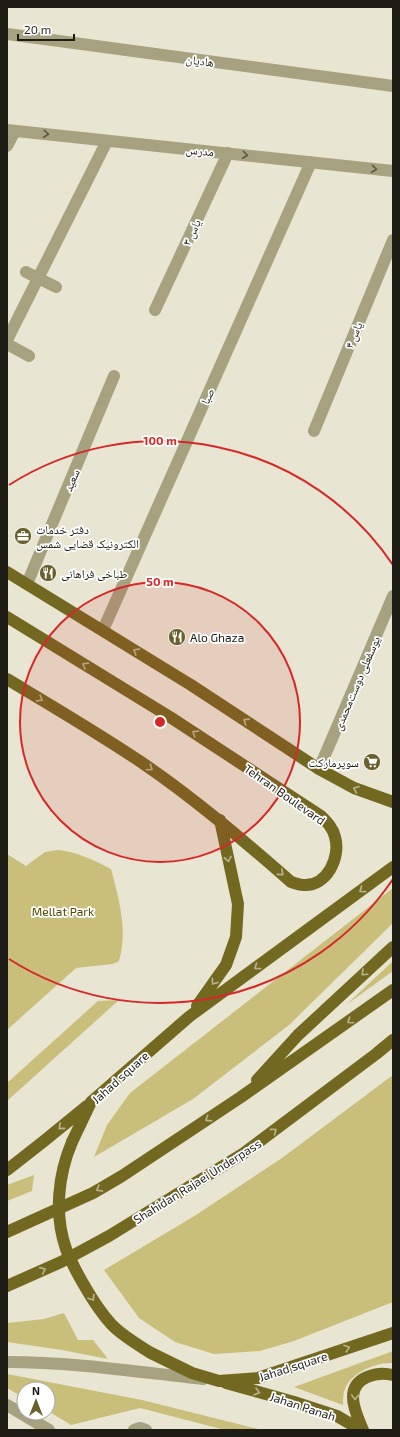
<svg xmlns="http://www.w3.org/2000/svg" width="400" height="1437" viewBox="0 0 400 1437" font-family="'Exo 2','Noto Naskh Arabic',sans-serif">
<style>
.green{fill:#c9bf7b}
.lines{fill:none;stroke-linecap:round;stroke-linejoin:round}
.minor{stroke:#a6a17e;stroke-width:12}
.major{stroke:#736820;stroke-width:12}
.major-bridge{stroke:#736820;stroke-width:12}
.oneway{stroke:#5b5844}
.oneway2{stroke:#b9b490}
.ring{fill:none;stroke:#d62828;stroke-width:2}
.labels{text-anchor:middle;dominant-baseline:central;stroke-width:3.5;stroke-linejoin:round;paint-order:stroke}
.street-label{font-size:12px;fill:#1d1c15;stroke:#fff}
.poi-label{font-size:12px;fill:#1d1c15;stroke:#fff;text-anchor:start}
.park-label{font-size:12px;fill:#534902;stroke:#fff}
.centre{fill:#d62828;stroke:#fff;stroke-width:2}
.ring-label{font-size:12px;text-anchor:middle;font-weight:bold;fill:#d62828;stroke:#fff;stroke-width:3.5;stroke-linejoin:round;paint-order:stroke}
</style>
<rect width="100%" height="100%" fill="#e8e5d2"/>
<!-- green -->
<path class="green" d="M58 850C77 852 94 860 111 869 119 899 128 930 119 961L113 964 76 968 7 1030V854L26 866 45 852Z
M393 888V923L289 1025 193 1099 94 1157 107 1125 130 1093Z
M393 961V971L346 1005Z
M119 1000 7 1101V1083L98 1001Z
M393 1075V1302L294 1341 260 1351 214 1354 175 1342 139 1318 104 1270 196 1215 282 1158Z
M34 1175 32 1191 7 1201V1185Z
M64 1313 78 1340H93L108 1359 62 1350 7 1342V1323L44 1319Z
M393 1351V1363C375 1362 349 1373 344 1392 343 1396 343 1401 343 1405L294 1387Z
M7 1374 142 1400 262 1430H225L140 1408 71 1425 48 1411V1389H24V1398L7 1388Z"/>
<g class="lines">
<!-- minor -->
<path class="minor" d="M7 34 393 86
M7 130 393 171
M7 146 15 131
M26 272 56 287
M155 310 228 153
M7 340 107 141
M7 344 29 356
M314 431 393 240
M27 584 114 376
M103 630 311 162
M319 769 393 596
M7 1362C73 1362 138 1372 203 1379
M7 1405 49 1430
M134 1430 140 1428 146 1430"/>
<!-- major -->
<path class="major" d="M7 572 191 685 319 769 354 788 393 802
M7 617 170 717 321 816C327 822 333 828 335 837 341 857 327 887 303 885 299 885 295 883 291 882 243 840 194 798 141 762 98 733 52 706 7 679
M197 1006 226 965 236 937 238 904 220 820
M257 1080 298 1035 393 947
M72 1142 91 1102 190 1016 393 867
M7 1170 44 1141 87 1106
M7 1232 93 1193 122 1176 241 1097 393 990
M7 1286 61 1262 109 1236 244 1153 376 1054 393 1040
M151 1353 192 1373 219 1381 258 1378 393 1333
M226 1383 294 1402 337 1416 361 1430
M363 1430C359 1420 353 1409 353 1397 353 1377 377 1371 393 1375"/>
<!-- major-bridge -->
<path class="major-bridge" d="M72 1142C58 1175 54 1214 66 1249 71 1262 77 1273 84 1285 92 1299 101 1313 112 1325 123 1336 138 1345 151 1353"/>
</g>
<!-- one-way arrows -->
<defs><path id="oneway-chevron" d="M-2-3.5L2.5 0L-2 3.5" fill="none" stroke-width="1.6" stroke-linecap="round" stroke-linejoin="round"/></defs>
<g class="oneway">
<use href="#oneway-chevron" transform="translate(46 134) rotate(6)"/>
<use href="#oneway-chevron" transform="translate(245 155) rotate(6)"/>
<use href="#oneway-chevron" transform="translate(374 169) rotate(6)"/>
</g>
<g class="oneway2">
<use href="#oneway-chevron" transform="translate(136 651) rotate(-148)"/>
<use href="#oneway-chevron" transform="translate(85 665) rotate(-148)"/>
<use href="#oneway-chevron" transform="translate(40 699) rotate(32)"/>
<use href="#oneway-chevron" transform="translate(246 721) rotate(-147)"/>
<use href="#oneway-chevron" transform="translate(195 733) rotate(-147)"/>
<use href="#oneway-chevron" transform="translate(150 768) rotate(35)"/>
<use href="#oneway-chevron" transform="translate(356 789) rotate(-158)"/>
<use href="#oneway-chevron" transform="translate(228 859) rotate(79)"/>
<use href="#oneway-chevron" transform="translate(281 873) rotate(41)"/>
<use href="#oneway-chevron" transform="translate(362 890) rotate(144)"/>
<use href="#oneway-chevron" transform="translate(257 967) rotate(144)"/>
<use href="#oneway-chevron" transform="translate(364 973) rotate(137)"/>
<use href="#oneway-chevron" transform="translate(214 982) rotate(126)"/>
<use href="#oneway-chevron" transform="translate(350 1021) rotate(145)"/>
<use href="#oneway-chevron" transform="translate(208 1119) rotate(147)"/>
<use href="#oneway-chevron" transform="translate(61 1127) rotate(140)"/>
<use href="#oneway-chevron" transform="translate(274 1131) rotate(-37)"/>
<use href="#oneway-chevron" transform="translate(99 1189) rotate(149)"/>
<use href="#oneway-chevron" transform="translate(43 1270) rotate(-24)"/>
<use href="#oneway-chevron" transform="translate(92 1298) rotate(58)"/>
<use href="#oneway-chevron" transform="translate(347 1348) rotate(-19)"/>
<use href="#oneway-chevron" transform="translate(257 1392) rotate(15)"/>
<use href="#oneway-chevron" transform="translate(355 1397) rotate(92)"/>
</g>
<!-- distance rings -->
<circle cx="160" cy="722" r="140" fill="#d62828" fill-opacity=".12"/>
<g class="ring">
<circle cx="160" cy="722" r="140"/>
<path d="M393 879A281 281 0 0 1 9 959M9 485A281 281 0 0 1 393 565"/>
</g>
<!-- icons -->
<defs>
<symbol id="office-disc" viewBox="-11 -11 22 22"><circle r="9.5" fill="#69612d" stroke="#fff"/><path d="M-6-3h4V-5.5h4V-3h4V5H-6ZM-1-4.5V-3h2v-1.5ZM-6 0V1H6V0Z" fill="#fff"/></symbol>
<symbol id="restaurant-disc" viewBox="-11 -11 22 22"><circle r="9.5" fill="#69612d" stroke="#fff"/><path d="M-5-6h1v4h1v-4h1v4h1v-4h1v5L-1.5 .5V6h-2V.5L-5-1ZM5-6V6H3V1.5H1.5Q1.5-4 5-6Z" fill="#fff"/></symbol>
<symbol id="supermarket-disc" viewBox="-11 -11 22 22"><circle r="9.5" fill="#69612d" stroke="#fff"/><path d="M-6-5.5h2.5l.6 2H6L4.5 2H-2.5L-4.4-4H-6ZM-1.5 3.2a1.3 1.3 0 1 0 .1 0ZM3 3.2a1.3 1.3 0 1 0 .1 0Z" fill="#fff"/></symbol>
</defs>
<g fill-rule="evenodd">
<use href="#office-disc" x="13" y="526" width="20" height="20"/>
<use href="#restaurant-disc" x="38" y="563" width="20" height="20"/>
<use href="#restaurant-disc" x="167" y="627" width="20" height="20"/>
<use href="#supermarket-disc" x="362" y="752" width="20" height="20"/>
</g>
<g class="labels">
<!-- street labels -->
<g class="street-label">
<text transform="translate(200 60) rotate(8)">هادیان</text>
<text transform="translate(200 150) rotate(6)">مدرس</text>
<text transform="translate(191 232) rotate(-65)">یاس ۳</text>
<text transform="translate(353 335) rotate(-68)">یاس ۴</text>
<text transform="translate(207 396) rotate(-66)">صبا</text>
<text transform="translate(71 480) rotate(-67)">سعید</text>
<text transform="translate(356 683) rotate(-67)">یوسفعلی دوست‌محمدی</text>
<text transform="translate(285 794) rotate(35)">Tehran Boulevard</text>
<text transform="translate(120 1077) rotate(-42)">Jahad square</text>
<text transform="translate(197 1181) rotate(-32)">Shahidan Rajaei Underpass</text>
<text transform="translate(293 1366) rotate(-18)">Jahad square</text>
<text transform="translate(303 1406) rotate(18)">Jahan Panah</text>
</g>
<!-- poi labels -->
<g class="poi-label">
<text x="36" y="529">دفتر خدمات<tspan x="36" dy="14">الکترونیک قضایی شمس</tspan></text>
<text x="61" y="573">طباخی فراهانی</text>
<text x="190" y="637">Alo Ghaza</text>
<text x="359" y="762" text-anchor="end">سوپرمارکت</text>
</g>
<!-- park labels -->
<g class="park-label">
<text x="63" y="911">Mellat Park</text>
</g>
</g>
<circle cx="160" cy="722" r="6" class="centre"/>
<g class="ring-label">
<text x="160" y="445">100 m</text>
<text x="160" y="586">50 m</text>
</g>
<!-- border -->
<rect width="400" height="1437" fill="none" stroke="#1d1c15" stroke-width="16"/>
<!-- north arrow -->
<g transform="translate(36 1401)"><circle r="19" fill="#ffffff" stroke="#a5a4a1"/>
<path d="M0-3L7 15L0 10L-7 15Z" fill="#69612d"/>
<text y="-6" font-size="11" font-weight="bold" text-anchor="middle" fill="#1d1c15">N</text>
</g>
<!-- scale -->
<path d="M18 34v6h56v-6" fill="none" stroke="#1d1c15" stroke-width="2"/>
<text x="24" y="34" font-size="12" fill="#1d1c15" stroke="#ffffff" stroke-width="3" paint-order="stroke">20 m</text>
</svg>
